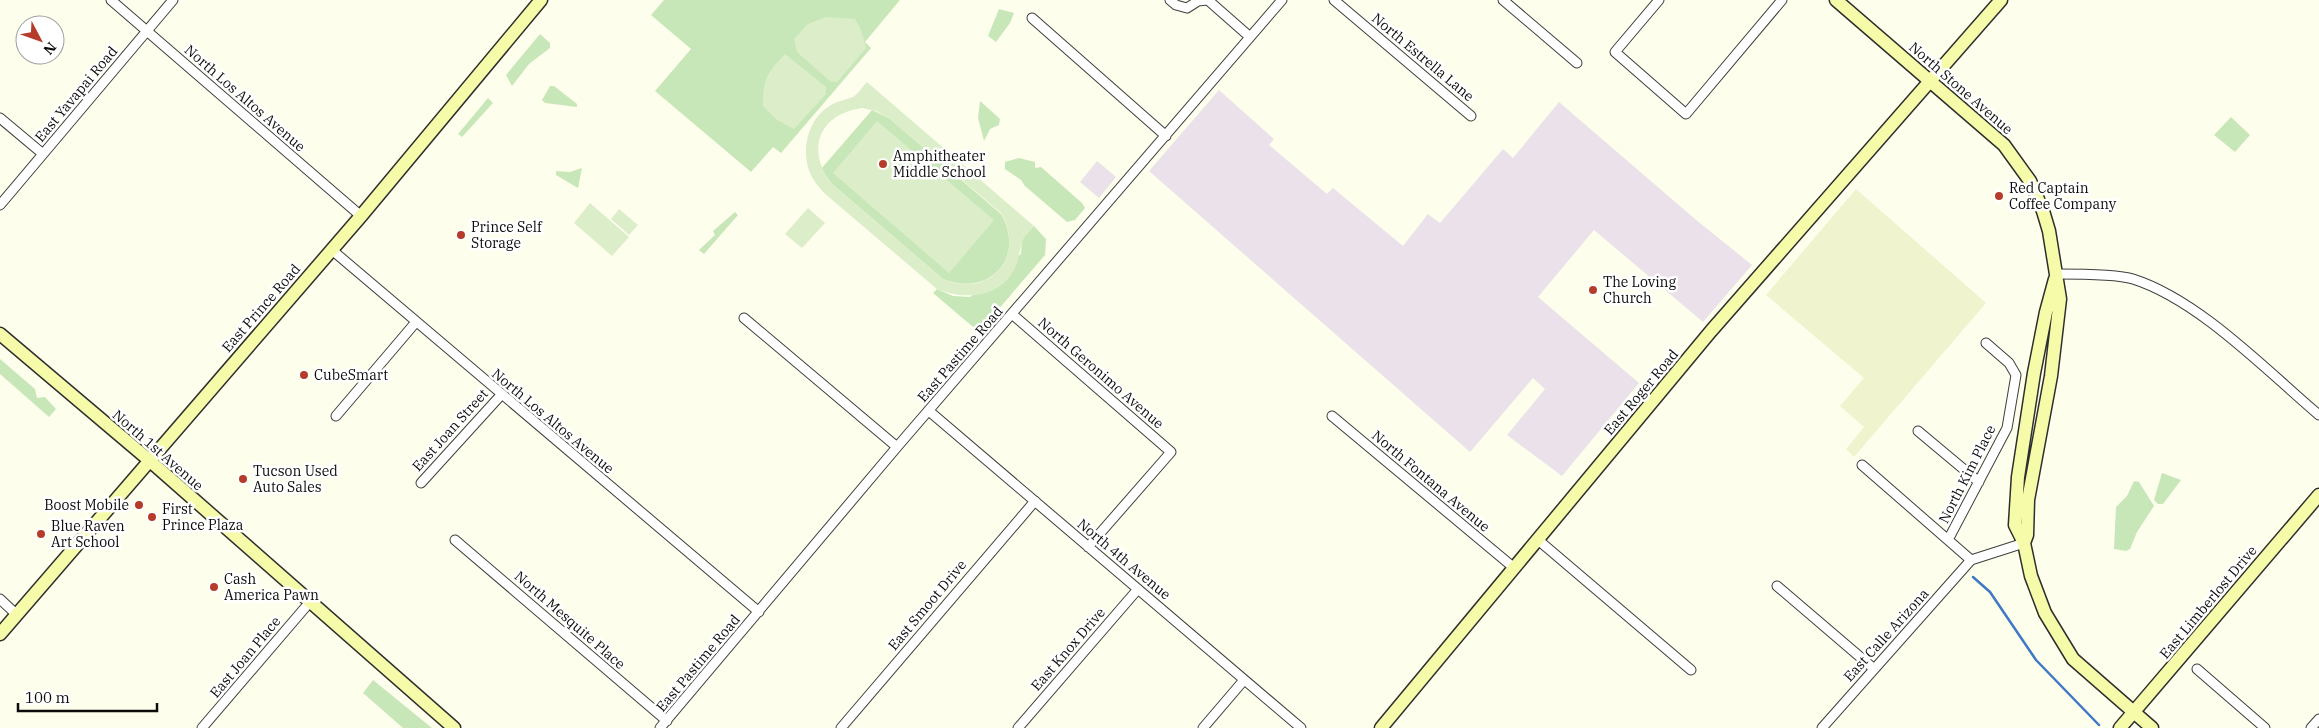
<svg xmlns="http://www.w3.org/2000/svg" width="2319" height="728" viewBox="0 0 2319 728" font-family="'IBM Plex Serif',serif">
<style>
.industrial{fill:#ebe1ea}
.farmland{fill:#eff3ce}
.green{fill:#c8e7b8}
.pitch{fill:#dbeec9;fill-rule:evenodd}
.lines{fill:none;stroke-linecap:round;stroke-linejoin:round}
.stream{stroke:#3e78c6;stroke-width:2.5}
.street-casing{stroke:#3f3f3f;stroke-width:11}
.secondary-casing{stroke:#2e2e2e;stroke-width:15}
.street{stroke:#fff;stroke-width:9}
.secondary{stroke:#f6fbaa;stroke-width:12}
.poi-dot{fill:#b53c2b;stroke:#fff;stroke-width:2}
.labels{text-anchor:middle;dominant-baseline:central;stroke-width:5;stroke-linejoin:round;paint-order:stroke}
.street-label{font-size:14px;fill:#0c0c0c;stroke:#fff}
.poi-label{font-size:14px;fill:#0c0c0c;stroke:#fff;text-anchor:start}
</style>
<rect width="100%" height="100%" fill="#fefeec"/>
<!-- industrial -->
<path class="industrial" d="M1219 90 1274 139 1269 145 1327 194 1333 188 1403 246 1428 214 1440 223 1503 149 1513 158 1559 102 1695 219 1752 265 1703 322 1594 230 1538 297 1639 383 1562 476 1507 435 1545 389 1533 378 1470 452 1149 171Z
M1097 161 1116 177 1099 198 1080 182Z"/>
<!-- farmland -->
<path class="farmland" d="M1856 189 1986 303 1854 457 1846 449 1864 427 1840 406 1864 378 1766 295Z"/>
<!-- green -->
<path class="green" d="M664 0H900L865 42 871 48 781 153 773 147 751 172 655 91 691 49 651 15Z
M999 9 1014 13 1010 23 996 42 988 36Z
M540 34 550 43V48L529 64 512 86 506 75Z
M550 86H554L577 104V107L545 103 542 100Z
M488 98 493 103 462 137 458 134Z
M980 101 1000 119 999 125 990 129 984 141 978 118Z
M872 110 889 118 1001 214C1026 257 990 298 943 279L832 184 821 169Z
M2231 117 2250 135 2235 152 2214 135Z
M1019 158 1035 162V168L1041 167 1082 203 1085 208 1075 220 1067 222 1025 186 1021 180 1005 169V162Z
M582 168 578 188 556 175V171L570 172Z
M735 212 738 215 704 254 699 250 715 235 713 231Z
M1034 226 1046 239 1045 255 979 332 933 293 937 289 953 296 970 297 1021 254 1022 239Z
M0 359 35 389 37 398 45 397 56 409 49 417 0 374Z
M2162 473 2181 480 2163 504H2158L2154 500Z
M2134 481 2139 482 2154 506 2137 532 2130 549 2126 551 2114 549 2116 507 2127 496Z
M373 680 432 728H403L363 693Z"/>
<!-- pitch -->
<path class="pitch" d="M826 17 855 19 861 30 866 48 837 82 830 81 797 52 794 39 808 24Z
M785 54 826 87V94L794 129 777 120 763 106C763 79 767 73 785 54Z
M867 82 1034 226C1031 230 1026 234 1024 238 1021 243 1019 259 1015 268 1000 299 964 300 937 289L824 193C820 188 815 183 812 177 800 155 806 121 828 107 836 101 845 100 853 97 858 94 863 86 867 82ZM862 108 876 111 889 118 1001 213C1026 257 990 299 943 279L832 184C805 150 819 114 862 108Z
M877 121 994 220 949 273 833 173Z
M590 203 629 237 612 256 574 223Z
M808 208 825 223 802 248 785 234Z
M619 209 638 225 629 235 611 219Z"/>
<g class="lines">
<!-- stream -->
<path class="stream" d="M1973 577 1990 592 2036 660 2099 725"/>
<defs>
<path id="street" d="M111 0 361 216
M1170 0 1176 5 1187 8 1198 1 1207 0
M1208 0 1250 37
M1334 0 1471 116
M1503 0 1577 63
M1659 0 1615 52 1686 114 1782 0
M1032 18 1166 136
M0 118 43 154
M0 205 173 0
M332 250 759 612
M2057 274C2075 274 2117 274 2133 279 2199 300 2266 370 2319 415
M1012 314 1171 452 1088 547
M744 318 897 447
M929 411 1301 728
M336 416 416 322
M1332 416 1513 567
M1918 431 1979 482
M1862 465 1971 560
M421 483 501 395
M1537 539 1691 670
M455 540 667 721
M1948 540 2007 428 2016 375 2009 363 1986 343
M1971 560 2024 543
M1777 586 1873 668
M0 599 16 614
M2197 669 2265 728
M202 728 309 603
M660 728 897 447 1282 0
M841 728 1035 501
M1018 728 1138 589
M1203 728 1244 680
M1822 728 1971 560
M2311 728 2319 719"/>
<path id="secondary" d="M1836 0 2004 145 2030 181 2043 211 2049 231 2060 299 2051 376 2028 500 2027 535 2024 543
M2055 279 2046 312 2034 373 2018 477 2015 525 2024 543 2031 576 2045 613 2073 659 2152 728
M0 334 149 460 454 728
M0 634 361 216 541 0
M1381 728 1711 331 2001 0
M2120 728 2319 495"/>
</defs>
<!-- street casing -->
<use href="#street" class="street-casing"/>
<!-- secondary casing -->
<use href="#secondary" class="secondary-casing"/>
<!-- street -->
<use href="#street" class="street"/>
<!-- secondary -->
<use href="#secondary" class="secondary"/>
</g>
<!-- markers -->
<g class="poi-dot">
<circle cx="883" cy="164" r="5"/>
<circle cx="1999" cy="196" r="5"/>
<circle cx="461" cy="235" r="5"/>
<circle cx="1593" cy="290" r="5"/>
<circle cx="304" cy="375" r="5"/>
<circle cx="243" cy="479" r="5"/>
<circle cx="139" cy="505" r="5"/>
<circle cx="152" cy="517" r="5"/>
<circle cx="41" cy="534" r="5"/>
<circle cx="214" cy="587" r="5"/>
</g>
<g class="labels">
<!-- street labels -->
<g class="street-label">
<text transform="translate(1423 57) rotate(40)">North Estrella Lane</text>
<text transform="translate(1961 88) rotate(41)">North Stone Avenue</text>
<text transform="translate(76 94) rotate(-50)">East Yavapai Road</text>
<text transform="translate(245 98) rotate(41)">North Los Altos Avenue</text>
<text transform="translate(261 308) rotate(-49)">East Prince Road</text>
<text transform="translate(960 354) rotate(-49)">East Pastime Road</text>
<text transform="translate(1101 373) rotate(41)">North Geronimo Avenue</text>
<text transform="translate(1641 392) rotate(-50)">East Roger Road</text>
<text transform="translate(553 421) rotate(40)">North Los Altos Avenue</text>
<text transform="translate(450 430) rotate(-48)">East Joan Street</text>
<text transform="translate(158 450) rotate(41)">North 1st Avenue</text>
<text transform="translate(1967 474) rotate(-63)">North Kim Place</text>
<text transform="translate(1431 481) rotate(40)">North Fontana Avenue</text>
<text transform="translate(1124 559) rotate(40)">North 4th Avenue</text>
<text transform="translate(2208 602) rotate(-50)">East Limberlost Drive</text>
<text transform="translate(927 605) rotate(-50)">East Smoot Drive</text>
<text transform="translate(570 620) rotate(41)">North Mesquite Place</text>
<text transform="translate(1886 635) rotate(-48)">East Calle Arizona</text>
<text transform="translate(1068 649) rotate(-49)">East Knox Drive</text>
<text transform="translate(245 657) rotate(-50)">East Joan Place</text>
<text transform="translate(698 663) rotate(-50)">East Pastime Road</text>
</g>
<!-- poi labels -->
<g class="poi-label">
<text x="893" y="156">Amphitheater<tspan x="893" dy="16">Middle School</tspan></text>
<text x="2009" y="188">Red Captain<tspan x="2009" dy="16">Coffee Company</tspan></text>
<text x="471" y="227">Prince Self<tspan x="471" dy="16">Storage</tspan></text>
<text x="1603" y="282">The Loving<tspan x="1603" dy="16">Church</tspan></text>
<text x="314" y="375">CubeSmart</text>
<text x="253" y="471">Tucson Used<tspan x="253" dy="16">Auto Sales</tspan></text>
<text x="129" y="505" text-anchor="end">Boost Mobile</text>
<text x="162" y="509">First<tspan x="162" dy="16">Prince Plaza</tspan></text>
<text x="51" y="526">Blue Raven<tspan x="51" dy="16">Art School</tspan></text>
<text x="224" y="579">Cash<tspan x="224" dy="16">America Pawn</tspan></text>
</g>
</g>
<!-- north arrow -->
<g transform="translate(40 40) rotate(131)"><circle r="24" fill="#ffffff" stroke="#9e9e9e"/>
<path d="M0-4L9 19L0 12L-9 19Z" fill="#b53c2b"/>
<text y="-8" font-size="14" font-weight="bold" text-anchor="middle" fill="#0c0c0c">N</text>
</g>
<!-- scale -->
<path d="M18 703v8h139v-8" fill="none" stroke="#0c0c0c" stroke-width="2.5"/>
<text x="25" y="703" font-size="15" fill="#0c0c0c" stroke="#ffffff" stroke-width="4" paint-order="stroke">100 m</text>
</svg>
